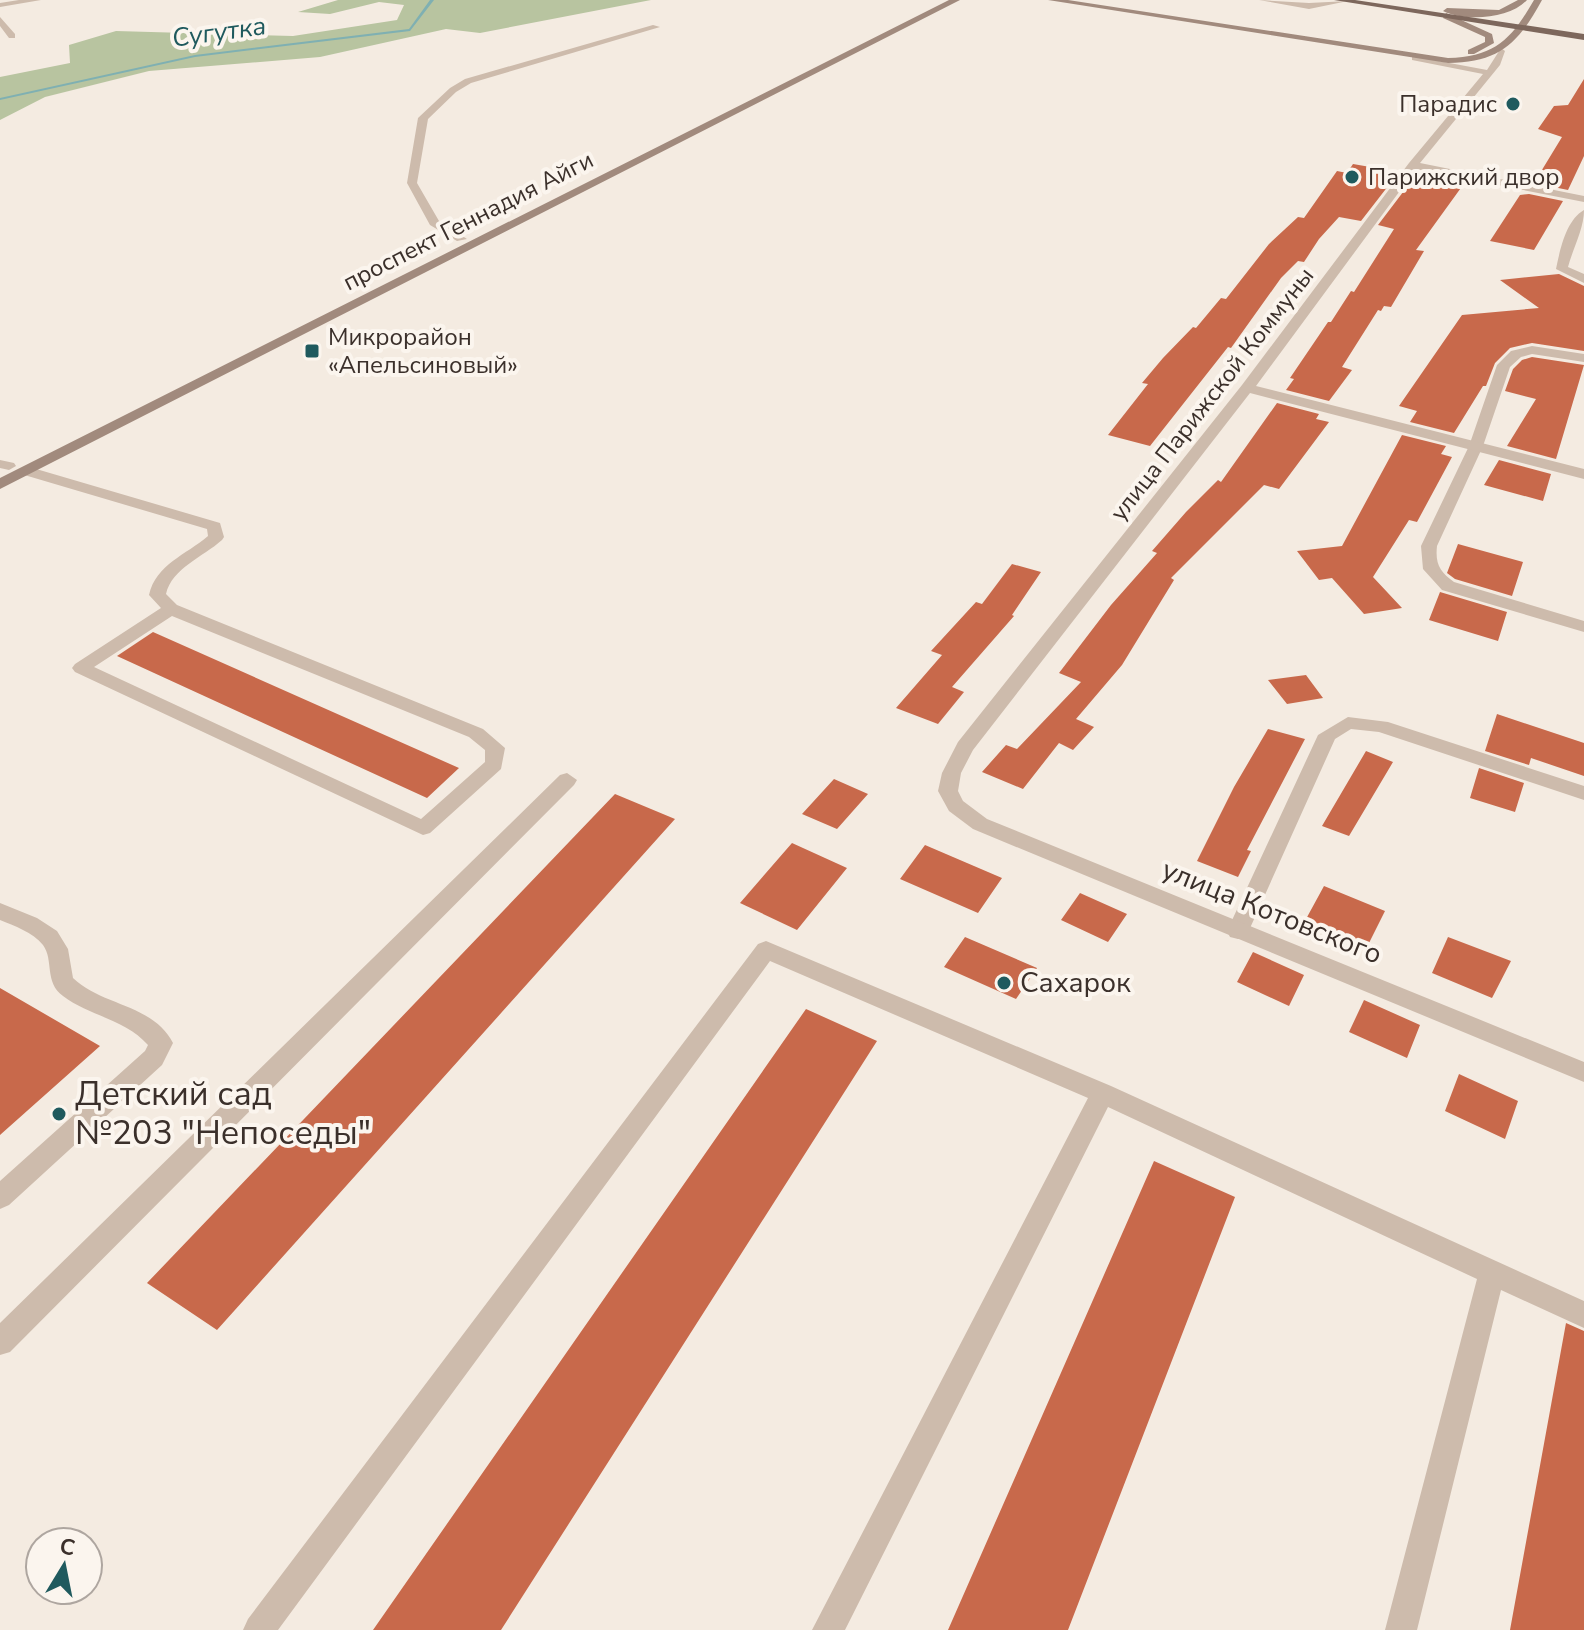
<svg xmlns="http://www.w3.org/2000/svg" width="1584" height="1630" viewBox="0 0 1584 1630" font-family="'Nunito Sans',sans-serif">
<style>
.green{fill:#b8c4a0}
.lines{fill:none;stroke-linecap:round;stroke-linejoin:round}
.stream{fill:#7fb0b2;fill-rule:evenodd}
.building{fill:#c8694b}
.lane{fill:#cdbbac;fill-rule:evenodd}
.street{fill:#cdbbac;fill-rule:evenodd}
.secondary{fill:#a18a7d;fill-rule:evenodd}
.primary{fill:#7d675c;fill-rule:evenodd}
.poi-dot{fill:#1f5a5e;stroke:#fbf5ee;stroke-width:3}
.labels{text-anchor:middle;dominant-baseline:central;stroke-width:8;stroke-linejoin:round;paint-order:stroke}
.far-poi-label{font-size:24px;fill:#3b302b;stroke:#fbf5ee;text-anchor:start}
.far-street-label{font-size:24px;fill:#3b302b;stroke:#fbf5ee}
.far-water-label{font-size:26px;font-style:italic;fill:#1f5a5e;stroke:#fbf5ee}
.street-label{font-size:28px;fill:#3b302b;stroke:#fbf5ee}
.poi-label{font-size:28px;fill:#3b302b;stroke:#fbf5ee;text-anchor:start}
.near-poi-label{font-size:34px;fill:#3b302b;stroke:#fbf5ee;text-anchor:start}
</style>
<rect width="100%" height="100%" fill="#f4ebe1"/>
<!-- green -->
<path class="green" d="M338 0H651L480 33 446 29 320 57 149 71 45 97 0 120V77L70 63 69 45 116 31 293 36 397 20 404 5 379 2 330 14 298 12Z"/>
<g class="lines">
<!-- stream -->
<path class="stream" d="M430 0H434L410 31 195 57 0 100V98L195 55 409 29Z"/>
</g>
<!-- building -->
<path class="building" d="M1584 79V156L1568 190 1534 183 1562 137 1538 129 1554 106 1568 105Z
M1353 164 1399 172 1361 221 1339 217 1319 239 1304 262 1298 261 1281 278 1231 348 1228 347 1150 446 1108 435 1148 384 1142 383 1163 358 1193 327 1196 328 1221 298 1226 299 1269 244 1298 217 1304 218 1337 171 1347 173Z
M1416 175 1463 185 1416 250 1424 251 1391 307 1384 306 1381 311 1378 310 1342 367 1352 370 1329 401 1286 390 1294 379 1290 378 1328 322H1331L1351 291 1354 292 1394 229 1378 225Z
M1529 194 1563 201 1534 250 1490 241 1520 195Z
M1559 274 1584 286V351L1532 343 1510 348 1495 363 1486 386H1483L1454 433 1410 422 1417 411 1399 406 1462 315 1539 308 1500 280Z
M1532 357 1584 365 1556 459 1507 446 1536 399 1505 391 1513 369 1522 360Z
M1277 403 1319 414 1316 419 1329 422 1279 489 1264 485 1171 578 1174 580 1122 665 1076 719 1094 727 1073 750 1059 743 1023 789 982 772 1006 745 1017 749 1081 682 1059 673 1111 605 1157 553 1152 551 1186 512 1218 480 1221 482Z
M1402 435 1446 446 1441 454 1452 457 1417 522 1409 520 1373 577 1402 608 1364 614 1332 578 1319 580 1297 551 1342 546Z
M1499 460 1551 474 1543 501 1484 485Z
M1458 544 1523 562 1512 596 1455 579 1447 573Z
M1012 564 1041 572 1012 615 1014 616 952 687 964 692 938 724 896 708 942 655 931 651 976 602 982 604Z
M1440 592 1507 612 1498 641 1429 620Z
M153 632 459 768 427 798 117 656Z
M1306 675 1323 698 1287 704 1268 680Z
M1497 714 1584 743V776L1531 758 1529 765 1485 751Z
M1268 729 1305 739 1247 850 1251 851 1238 877 1197 861 1234 787Z
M1366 751 1393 762 1349 836 1322 826Z
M1479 768 1524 783 1515 812 1470 798Z
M834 779 868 794 837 829 802 814Z
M615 794 675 819 217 1330 147 1283Z
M792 843 847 868 797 930 740 903Z
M925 845 1002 878 978 913 900 879Z
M1324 886 1385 911 1368 945 1306 919Z
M1080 893 1127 914 1108 942 1061 920Z
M965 937 1037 968 1016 999 944 967Z
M1448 937 1511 961 1492 998 1432 973Z
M1253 952 1304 975 1289 1006 1237 982Z
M0 988 100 1046 0 1135Z
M1364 1000 1420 1025 1407 1058 1349 1032Z
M806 1009 877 1041 501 1630H373Z
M1459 1074 1518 1101 1505 1139 1445 1111Z
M1154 1161 1235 1197 1068 1630H948Z
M1566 1323 1584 1331V1630H1510Z"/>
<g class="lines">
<!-- lane -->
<path class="lane" d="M1259 0 1309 3 1348 1 1309 9Z
M0 17 15 34V38H9L0 26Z
M653 25 660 27 471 83 456 92 428 119 417 183 439 221 467 239 457 241 430 225 407 183 418 118 450 88 465 79Z
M1584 210C1584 229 1573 248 1568 267L1584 274V283L1556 269C1560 250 1566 220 1584 210Z
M1532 346 1584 354V362L1532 354 1521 357 1510 367 1483 446 1437 546C1435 564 1440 572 1454 582L1584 621V632L1442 590 1423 569 1421 546 1469 446 1497 365 1511 351Z
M26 466 220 523 224 537 222 540C203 557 172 568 166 594L177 605 483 729 505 748 501 769 430 833 423 835 75 672 72 668 75 664 161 608 149 595C156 564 186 555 208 536L207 529 21 474 18 471ZM172 616 469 737 485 750V762L421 819 94 667Z
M1348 717 1388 722 1584 786V800L1379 732 1351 729 1335 739 1246 937 1238 939 1230 937 1227 931 1318 735Z
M567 773 577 780 574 785 10 1352 0 1355V1323L560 775Z
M0 903 37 918 57 931 68 949 73 978C102 1006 153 1004 173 1043L162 1065 9 1205 0 1209V1181L145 1051 148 1045C125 1019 89 1016 63 996 44 982 54 960 43 945 33 932 14 926 0 920Z
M766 941 1111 1086 1584 1301V1328L1501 1290 1417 1630H1385L1477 1279 1108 1107 845 1630H812L1088 1098 770 961 278 1630H243L248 1619 758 944Z"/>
<!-- street -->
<path class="street" d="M19 0H41L0 7V3Z
M1501 48 1505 51 1500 65 1420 163 1584 196V202L1416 169 1256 386 1584 469V479L1250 393 973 750 961 773 958 791 963 801 987 819 1584 1062V1082L973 829 949 811 938 791 942 773 958 742 1242 385 1409 163 1483 74 1412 60V56L1487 70Z
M0 460 14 463 16 466 9 470 0 468Z"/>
<!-- secondary -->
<path class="secondary" d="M949 0H960L0 489V478Z
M1048 0H1068L1448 58C1496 57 1512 38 1534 0H1542C1519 42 1500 63 1448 63Z
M1518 0H1527C1510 19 1465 22 1443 11L1447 8 1499 10Z
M1446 13 1492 34 1494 43 1474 54H1468V50L1485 42V37L1443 18Z"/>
<!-- primary -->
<path class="primary" d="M1334 0H1355L1584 34V40Z"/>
</g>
<!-- markers -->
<g class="poi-dot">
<circle cx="1513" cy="104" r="8"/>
<circle cx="1352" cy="177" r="8"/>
<rect x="304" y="343" width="16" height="16" rx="4"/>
<circle cx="1004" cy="983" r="8"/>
<circle cx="59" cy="1114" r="8"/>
</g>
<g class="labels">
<!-- far-poi labels -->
<g class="far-poi-label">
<text x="1497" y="104" text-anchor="end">Парадис</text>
<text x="1368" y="177">Парижский двор</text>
<text x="328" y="337">Микрорайон<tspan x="328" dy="28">«Апельсиновый»</tspan></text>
</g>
<!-- far-street labels -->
<g class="far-street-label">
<text transform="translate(468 221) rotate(-27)">проспект Геннадия Айги</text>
<text transform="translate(1212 394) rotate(-52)">улица Парижской Коммуны</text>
</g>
<!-- far-water labels -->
<g class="far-water-label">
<text transform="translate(219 32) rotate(-8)">Сугутка</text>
</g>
<!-- street labels -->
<g class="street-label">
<text transform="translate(1272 912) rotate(22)">улица Котовского</text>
</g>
<!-- poi labels -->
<g class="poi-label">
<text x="1020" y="983">Сахарок</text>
</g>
<!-- near-poi labels -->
<g class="near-poi-label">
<text x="75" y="1094">Детский сад<tspan x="75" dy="39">№203 "Непоседы"</tspan></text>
</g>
</g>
<!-- north arrow -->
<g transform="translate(64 1566) rotate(10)"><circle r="38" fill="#fbf5ee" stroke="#aea6a0" stroke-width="2"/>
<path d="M0-6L14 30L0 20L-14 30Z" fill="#1f5a5e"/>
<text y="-12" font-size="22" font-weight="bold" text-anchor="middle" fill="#3b302b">С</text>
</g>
</svg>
